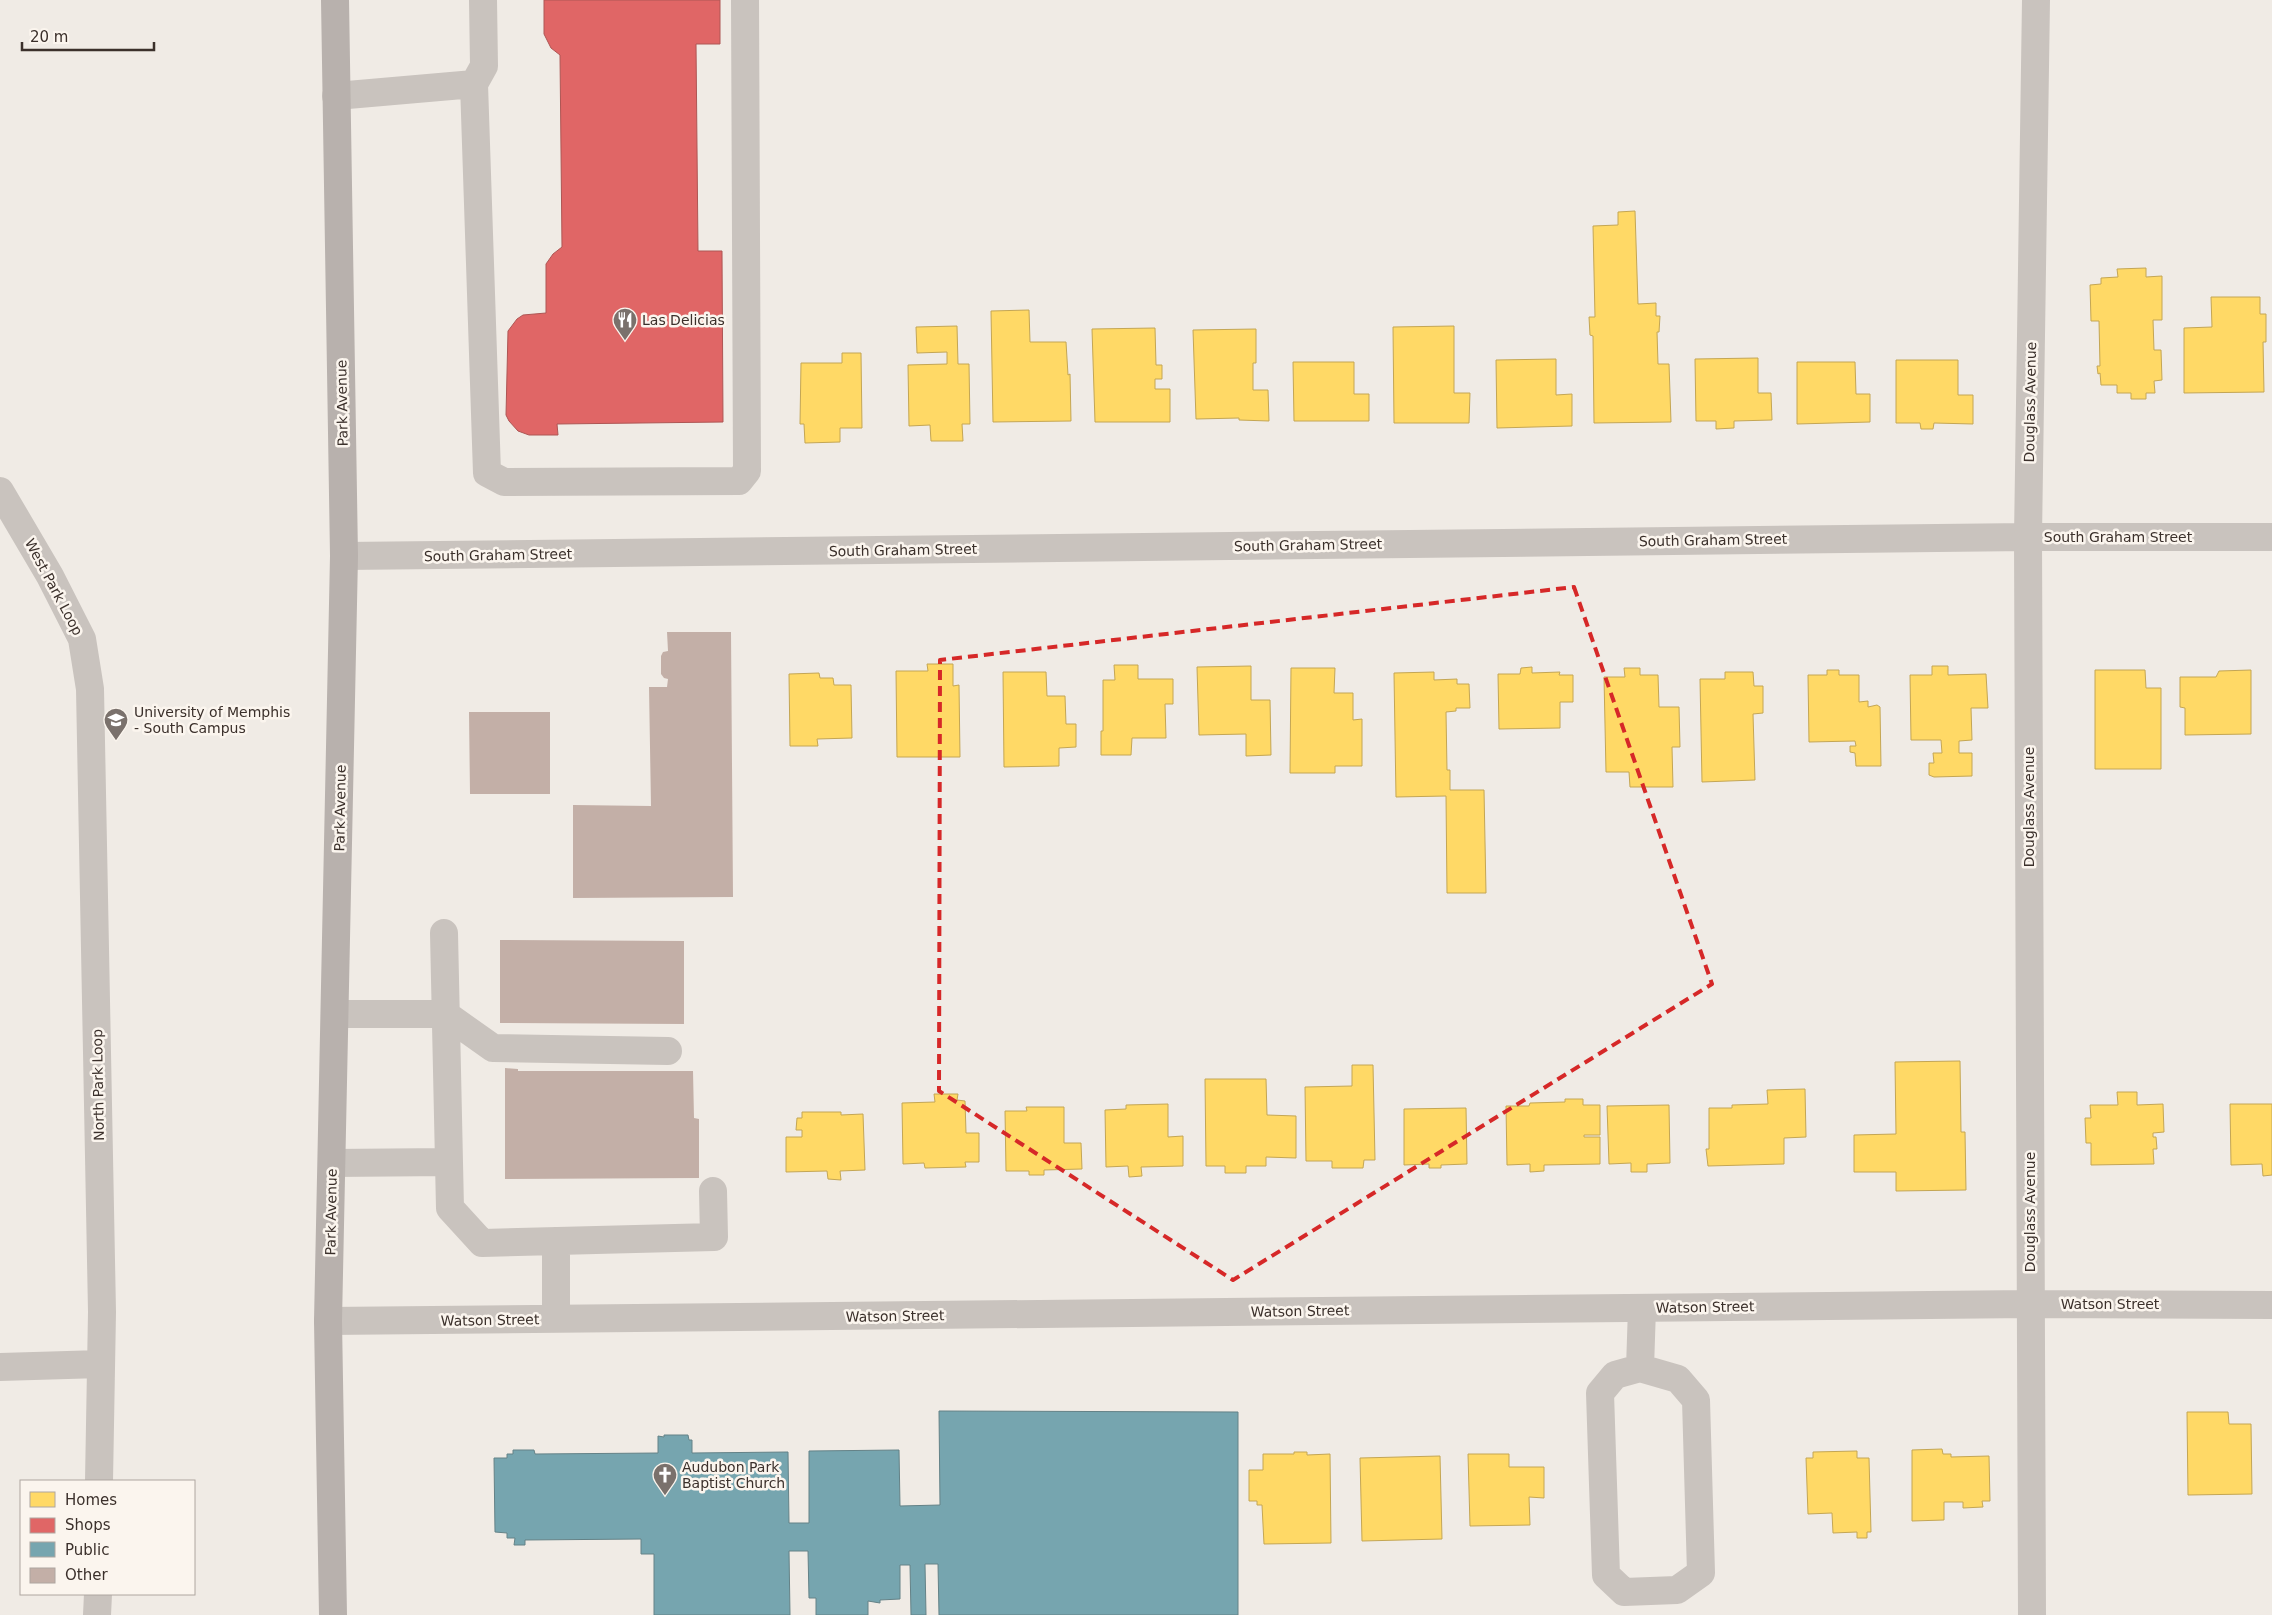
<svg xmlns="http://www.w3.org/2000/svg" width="2272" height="1615" viewBox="0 0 2272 1615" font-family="'DejaVu Sans',sans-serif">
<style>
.homes{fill:#ffd966;stroke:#c4a654}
.shops{fill:#e06666;stroke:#ae5654}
.public{fill:#76a5af;stroke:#648287}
.building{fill:#c3afa7}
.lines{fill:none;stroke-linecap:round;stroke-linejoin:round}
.minor{stroke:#c9c3be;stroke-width:28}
.major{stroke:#b8b1ad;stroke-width:28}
.marked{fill:none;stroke:#d62828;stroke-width:4;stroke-dasharray:10 6;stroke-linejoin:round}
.labels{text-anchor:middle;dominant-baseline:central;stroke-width:5;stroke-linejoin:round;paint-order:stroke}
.poi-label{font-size:14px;fill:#3b302b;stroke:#fbf5ee;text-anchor:start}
.street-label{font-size:14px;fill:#3b302b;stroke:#fbf5ee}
</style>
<rect width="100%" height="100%" fill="#f0ebe5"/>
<!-- homes -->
<path class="homes" d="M1635 211 1638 304 1656 303V316H1660L1659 332H1657L1658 364H1669L1671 422 1594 423 1593 336 1590 335 1589 317H1595L1593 226 1618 225V212Z
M2146 268V277L2162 276V320H2153L2154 350H2161L2162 380 2154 381 2155 393H2146V399H2131V393H2117V385H2101L2100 373 2098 374 2097 366H2100L2099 321H2091L2090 285 2101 284V278L2118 277 2117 269Z
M2211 297H2260V314H2266V342H2263L2264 392 2184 393V328L2212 327Z
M1029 310 1030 342H1066L1068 375 1070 374 1071 421 993 422 991 311Z
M957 326 958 364H969L970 424H962L963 441H931L930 425 909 426 908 365 947 364V352L917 353 916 327Z
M1454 326V393H1470L1469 423H1394L1393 327Z
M1155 328 1156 365H1162V379H1155V389H1170V422H1095L1092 329Z
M1256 329V363H1253V390H1268L1269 421 1239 420V418L1196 419 1193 330Z
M842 353H861L862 428H840V442L805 443 804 424H800L801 363H842Z
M1758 358V393H1771L1772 420 1734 421V428L1716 429V421H1696L1695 359Z
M1556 359V395L1572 394V426L1497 428 1496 360Z
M1896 360H1958V395H1973V424L1934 423 1933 429H1921L1920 423H1896Z
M1293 362H1354V394H1369V421H1294Z
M1797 362H1855L1856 394H1870V422L1797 424Z
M927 664H953V686L959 685 960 757H897L896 671H928Z
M1114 665H1138V679H1173V704H1165L1166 738H1132L1131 755H1101V731H1103V680H1115Z
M1251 666V700H1270L1271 755 1246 756V734L1199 735 1197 667Z
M1932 666H1948V675L1986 674 1988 708H1971L1972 740 1959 741V753H1972V776L1934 777 1929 775V763H1934L1933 753H1942L1941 740H1911L1910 675H1932Z
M1532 667V673L1560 672 1559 675H1573V702H1560V728L1499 729 1498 674H1520L1521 668Z
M1291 668H1335L1334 693H1353V720L1362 719V766H1335V773H1290Z
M1624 668H1640V675H1658L1659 707H1679L1680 747H1672L1673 787H1630L1629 772H1606L1604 677H1625Z
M1827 670H1839V675H1859V702L1868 701V707L1877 705 1880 707 1881 766H1856L1855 753 1850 752V746H1856L1855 741 1809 742 1808 675H1827Z
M2095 670H2145L2146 688H2161V769H2095Z
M2251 670V734L2185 735V708L2180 707V677H2216L2219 671Z
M1003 672H1046L1047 696H1065L1066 724H1076V747L1059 748V766L1004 767Z
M1434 672V680L1457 679V684H1469L1470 708H1456V711L1446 712 1447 770H1450V790H1484L1486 893H1447L1446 796 1396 797 1394 673Z
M1725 672H1753L1754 686H1763V713L1753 714 1755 780 1702 782 1700 679H1725Z
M819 673 820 678H833L834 685H851L852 738 817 739 818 746H790L789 674Z
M1960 1061 1961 1132H1965L1966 1190 1896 1191V1172H1854V1135L1896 1134 1895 1062Z
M1352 1065H1373L1375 1160H1364L1363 1168H1332V1161H1306L1305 1087 1352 1086Z
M1205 1079H1266L1267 1115 1296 1116V1158L1266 1157V1166H1246V1173H1225V1166H1206Z
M1805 1089 1806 1137 1784 1138V1164L1708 1166 1706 1149H1709V1108H1732V1105L1768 1104 1767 1090Z
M2117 1092H2137V1105L2163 1104 2164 1132 2153 1133V1137H2156L2157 1149H2153L2154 1164 2091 1165V1143H2086L2085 1118H2091L2090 1105H2118Z
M934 1094H958L957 1100 965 1101 966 1133H979V1162H965L966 1167 925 1168 924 1163 903 1164 902 1103 935 1102Z
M1565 1099H1583V1105H1600V1135H1584V1137H1600V1164L1544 1165V1171L1530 1172V1164L1507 1165 1506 1106H1529L1530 1103 1565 1102Z
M1168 1104V1137L1183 1136V1166L1141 1167 1142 1176 1129 1177 1128 1166 1106 1167 1105 1110 1126 1109V1105Z
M2230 1104H2272V1175L2263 1176 2262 1164 2231 1165Z
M1669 1105 1670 1163 1647 1164V1172H1631V1163L1609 1164 1607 1106Z
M1026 1107H1064V1143H1081L1082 1169 1044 1170V1175H1029V1171H1006L1005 1111H1027Z
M1466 1108 1467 1164 1441 1165V1168H1429V1164L1404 1165V1109Z
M802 1112H841V1115L863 1114 865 1170 840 1171 841 1180 828 1179 827 1171 786 1172V1137H802V1130H796L797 1118H802Z
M2187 1412H2228L2229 1424H2251L2252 1494 2188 1495Z
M1942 1449 1943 1454H1951V1457L1989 1456 1990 1501H1982L1983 1507 1963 1508V1502H1944V1520L1912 1521V1450Z
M1857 1451V1458H1869L1871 1532H1867V1538H1857V1532L1833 1533 1832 1513 1808 1514 1806 1458H1813V1452Z
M1294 1452H1307V1455L1330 1454 1331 1543 1264 1544 1262 1505H1257V1501H1249V1470H1263V1454H1294Z
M1468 1454H1509V1467H1544V1498L1529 1497 1530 1525 1470 1526Z
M1440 1456 1442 1539 1362 1541 1360 1458Z"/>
<!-- shops -->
<path class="shops" d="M544 0H720V44H696L698 251H722L723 422 557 424 558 435H529L518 431 509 421 506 415 508 331 517 319 523 315 546 313V264L553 254 562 247 560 55 551 48 544 34Z"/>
<!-- public -->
<path class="public" d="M939 1411 1238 1412V1615H939L938 1564H925L926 1615H911L910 1565H900V1599L880 1600V1603L868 1601V1615H816V1598H809L808 1551H789L790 1615H654V1554H641V1539L525 1540V1545H514L515 1538H507V1533L495 1532 494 1458H507V1454H513V1450H534L535 1454 658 1453V1436L664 1437V1435H688L689 1440H692V1453L788 1452 789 1523H809V1451L899 1450 900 1506 940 1505Z"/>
<!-- building -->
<path class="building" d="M667 632H731L733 897 573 898V805L651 806 649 687H667L668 679 664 678 661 674V656L663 652 668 651Z
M469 712H550V794H470Z
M500 940 684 941V1024L500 1023Z
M505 1068 518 1069V1071H693L694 1118 699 1119V1178L505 1179Z"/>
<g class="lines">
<!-- minor -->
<path class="minor" d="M483 0 484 66 474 84 487 473 504 482 739 481 747 471 745 0
M336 96 474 84
M0 491 50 576 82 639 90 689 102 1312 99 1481
M344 556 2028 537H2272
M444 933 450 1208 482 1243 714 1237 713 1191
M336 1014H445L493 1048 668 1051
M332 1163 449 1162
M556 1319V1241
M328 1321 2030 1304 2272 1305
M0 1367 101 1364
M1640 1368 1678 1379 1696 1400 1701 1573 1677 1590 1624 1592 1606 1575 1600 1393 1615 1375Z
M1640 1368 1642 1308
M97 1615 98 1594
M2032 1615 2028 537 2036 0"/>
<!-- major -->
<path class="major" d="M333 1615 328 1321 344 556 335 0"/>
</g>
<!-- marked area -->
<path class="marked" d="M1574 587 1712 984 1233 1280 939 1091 940 660Z"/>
<!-- icons -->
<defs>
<symbol id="restaurant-pin" viewBox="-11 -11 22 30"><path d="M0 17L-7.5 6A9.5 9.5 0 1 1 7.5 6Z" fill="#7a716c" stroke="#fbf5ee"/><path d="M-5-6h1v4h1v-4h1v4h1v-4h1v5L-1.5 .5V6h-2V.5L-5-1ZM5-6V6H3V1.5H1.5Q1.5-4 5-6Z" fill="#fff"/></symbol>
<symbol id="university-pin" viewBox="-11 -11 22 30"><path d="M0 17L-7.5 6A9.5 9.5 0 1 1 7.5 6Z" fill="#7a716c" stroke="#fbf5ee"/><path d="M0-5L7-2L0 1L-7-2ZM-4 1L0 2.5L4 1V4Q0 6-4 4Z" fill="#fff"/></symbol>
<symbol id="church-pin" viewBox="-11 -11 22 30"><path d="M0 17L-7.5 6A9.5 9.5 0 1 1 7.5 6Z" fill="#7a716c" stroke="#fbf5ee"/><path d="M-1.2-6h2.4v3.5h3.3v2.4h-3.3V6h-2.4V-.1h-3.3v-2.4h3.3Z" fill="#fff"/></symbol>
</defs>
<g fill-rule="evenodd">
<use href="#restaurant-pin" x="611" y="306" width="28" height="38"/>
<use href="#university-pin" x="102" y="706" width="28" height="38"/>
<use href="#church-pin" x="651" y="1461" width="28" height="38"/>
</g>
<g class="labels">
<!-- poi labels -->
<g class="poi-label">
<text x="642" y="320">Las Delicias</text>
<text x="134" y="712">University of Memphis<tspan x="134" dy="16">- South Campus</tspan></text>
<text x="682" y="1467">Audubon Park<tspan x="682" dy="16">Baptist Church</tspan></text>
</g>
<!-- street labels -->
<g class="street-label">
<text transform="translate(2030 402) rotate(-89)">Douglass Avenue</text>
<text transform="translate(342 403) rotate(-91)">Park Avenue</text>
<text x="2118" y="537">South Graham Street</text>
<text transform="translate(1713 540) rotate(-1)">South Graham Street</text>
<text transform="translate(1308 545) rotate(-1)">South Graham Street</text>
<text transform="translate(903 550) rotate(-1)">South Graham Street</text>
<text transform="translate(498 555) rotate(-1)">South Graham Street</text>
<text transform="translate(54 587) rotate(62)">West Park Loop</text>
<text transform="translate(2029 807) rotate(-90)">Douglass Avenue</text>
<text transform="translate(340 808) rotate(-89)">Park Avenue</text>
<text transform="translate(98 1085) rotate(-91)">North Park Loop</text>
<text transform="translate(331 1212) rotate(-89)">Park Avenue</text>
<text transform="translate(2030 1212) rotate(-90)">Douglass Avenue</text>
<text x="2110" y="1304">Watson Street</text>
<text transform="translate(1705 1307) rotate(-1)">Watson Street</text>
<text transform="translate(1300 1311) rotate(-1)">Watson Street</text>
<text transform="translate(895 1316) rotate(-1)">Watson Street</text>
<text transform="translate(490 1320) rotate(-1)">Watson Street</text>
</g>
</g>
<!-- legend -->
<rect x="20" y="1480" width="175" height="115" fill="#fbf5ee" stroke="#aea6a0"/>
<rect x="30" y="1492" width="25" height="15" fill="#ffd966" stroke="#aea6a0"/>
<text x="65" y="1505" font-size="15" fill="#3b302b">Homes</text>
<rect x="30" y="1518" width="25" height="15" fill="#e06666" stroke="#aea6a0"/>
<text x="65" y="1530" font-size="15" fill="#3b302b">Shops</text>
<rect x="30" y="1542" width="25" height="15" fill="#76a5af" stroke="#aea6a0"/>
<text x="65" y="1555" font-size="15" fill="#3b302b">Public</text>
<rect x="30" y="1568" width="25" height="15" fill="#c3afa7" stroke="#aea6a0"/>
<text x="65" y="1580" font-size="15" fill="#3b302b">Other</text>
<!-- scale -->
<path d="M22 42v8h132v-8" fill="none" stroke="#3b302b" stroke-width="2.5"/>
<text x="30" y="42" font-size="15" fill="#3b302b" stroke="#fbf5ee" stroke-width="4" paint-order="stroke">20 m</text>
</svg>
